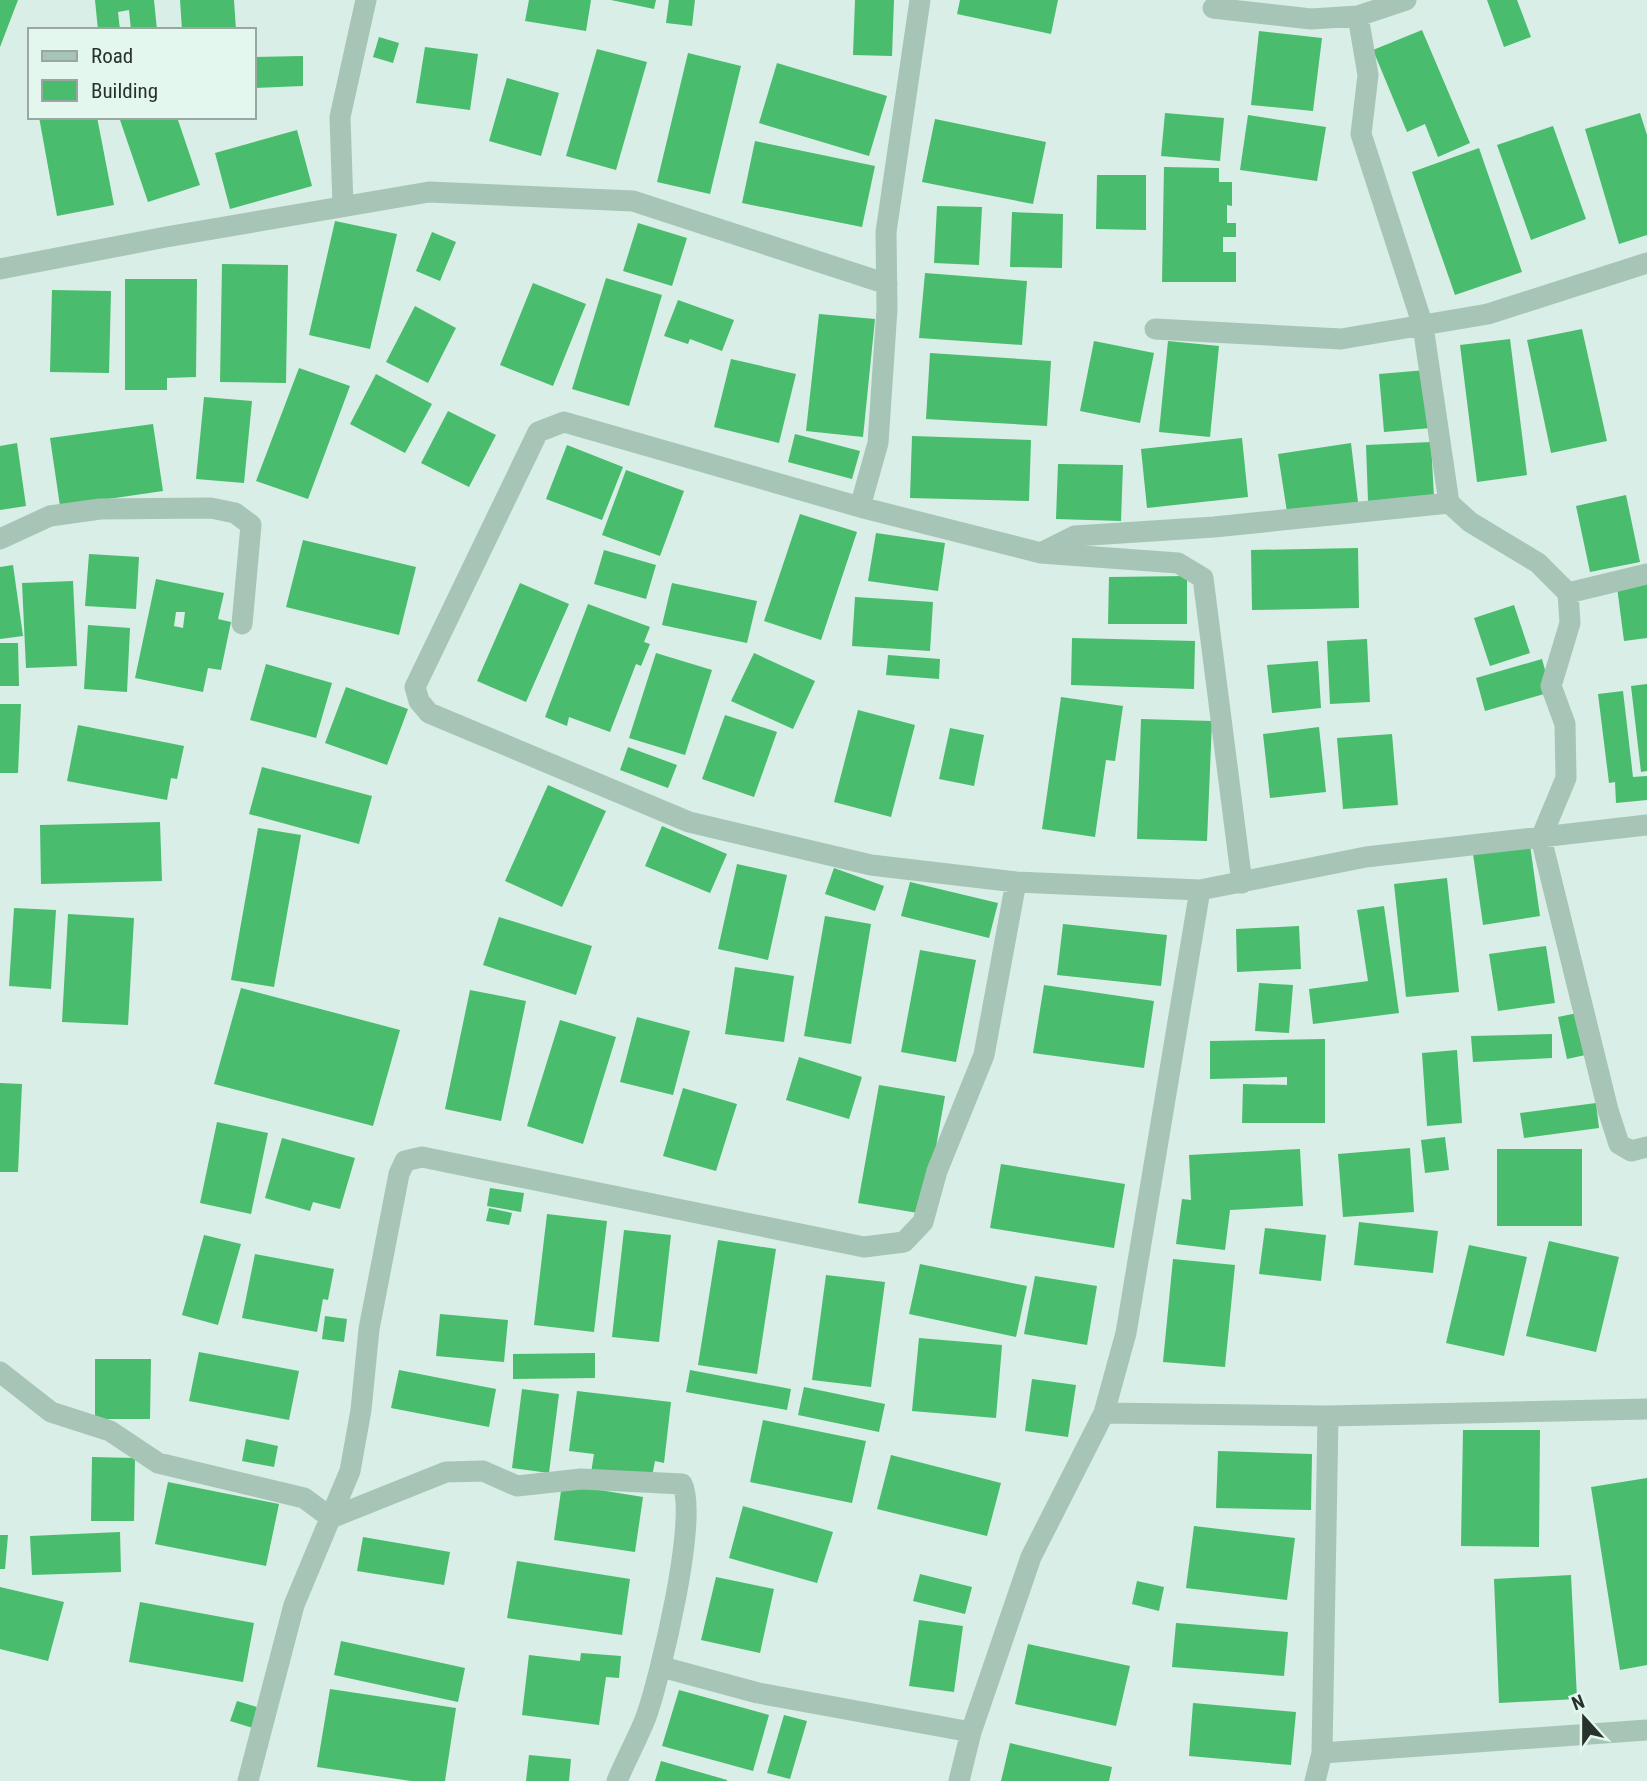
<svg xmlns="http://www.w3.org/2000/svg" width="1647" height="1781" viewBox="0 0 1647 1781" font-family="'Roboto Condensed',sans-serif">
<style>
.building{fill:#49bc6d;fill-rule:evenodd}
.lines{fill:none;stroke-linecap:round;stroke-linejoin:round}
.minor{stroke:#a6c5b6;stroke-width:21}
</style>
<rect width="100%" height="100%" fill="#d8eee6"/>
<!-- building -->
<path class="building" d="M0 0H18L0 47Z
M95 0H154L157 30H131L129 10 118 12 120 30H98Z
M180 0H234L236 30H182Z
M529 0H591L586 31 525 21Z
M611 0H656L654 9Z
M669 0H695L692 26 666 23Z
M855 0H894L892 56 853 55Z
M960 0H1058L1051 34 957 14Z
M1487 0H1517L1531 37 1504 47Z
M1422 30 1470 143 1438 157 1425 124 1407 132 1373 50Z
M1259 31 1322 38 1313 111 1251 105Z
M379 37 399 43 393 63 373 57Z
M425 47 478 54 470 110 416 103Z
M597 49 647 62 616 170 566 156Z
M688 53 741 66 710 194 657 182Z
M303 56V86L254 88V57Z
M777 63 887 96 869 156 759 123Z
M507 78 559 93 541 156 489 141Z
M1165 113 1224 118 1220 161 1161 156Z
M1640 113 1647 135V235L1619 244 1585 129Z
M1248 115 1326 127 1317 181 1240 170Z
M39 117H97L114 205 57 216Z
M119 117H177L200 185 148 202Z
M935 119 1046 142 1033 204 922 182Z
M1553 126 1586 219 1531 240 1497 145Z
M297 130 312 186 230 209 215 153Z
M755 141 875 166 862 227 742 203Z
M1479 148 1522 272 1455 295 1412 172Z
M1164 167 1219 168V182H1232V206L1227 205V223H1236V237H1223V252H1236V282H1162Z
M1097 175H1146V230L1096 229Z
M937 206 982 207 979 265 934 263Z
M1012 212 1063 214 1062 268 1010 267Z
M335 221 397 234 370 349 309 335Z
M638 223 687 238 672 286 623 271Z
M432 232 456 242 440 281 416 271Z
M222 264 288 265 286 383 220 382Z
M925 273 1027 281 1022 345 919 338Z
M606 278 662 295 629 406 572 389Z
M125 279H197L196 377 167 378V390H125Z
M533 283 586 304 553 386 500 365Z
M52 290 111 291 109 373 50 372Z
M678 300 734 320 722 351 690 339 688 344 664 336Z
M415 306 456 328 428 383 386 362Z
M819 314 875 319 863 437 806 431Z
M1582 329 1607 441 1551 453 1527 340Z
M1510 339 1527 475 1477 482 1460 345Z
M1094 341 1154 353 1140 423 1080 411Z
M1168 341 1219 346 1210 437 1159 432Z
M930 353 1051 361 1047 426 926 419Z
M731 359 796 374 779 443 714 427Z
M299 368 350 386 308 499 256 481Z
M1426 370 1431 428 1384 432 1379 374Z
M376 374 432 404 405 453 350 424Z
M204 397 252 401 244 483 196 479Z
M448 411 496 435 469 487 421 463Z
M153 424 163 491 60 506 50 438Z
M795 434 860 451 852 479 788 462Z
M912 436 1031 440 1029 501 910 498Z
M1242 438 1248 497 1147 508 1141 449Z
M1431 442 1434 498 1368 501 1366 445Z
M17 443 26 506 0 510V446Z
M1351 443 1358 502 1287 512 1278 454Z
M567 445 623 467 602 520 546 499Z
M1058 464 1123 465 1121 521 1056 519Z
M626 470 684 491 660 556 602 535Z
M1626 495 1640 562 1590 572 1576 506Z
M800 514 857 532 821 640 764 621Z
M876 533 945 543 938 591 868 581Z
M303 540 416 567 399 635 286 607Z
M1358 548 1359 608 1252 610 1251 550Z
M604 550 656 565 646 599 594 584Z
M89 554 139 557 136 609 85 606Z
M13 565 23 636 0 639V567Z
M1187 576V624H1108L1109 577Z
M156 579 224 593 218 619 231 622 221 670 208 668 203 692 135 678ZM176 612H185L183 628 174 626Z
M73 581 77 666 26 668 22 583Z
M520 583 569 604 526 702 477 681Z
M672 583 757 601 747 643 662 625Z
M1647 584V638L1624 641 1617 587Z
M855 597 933 602 930 651 852 646Z
M588 604 650 627 644 642 650 644 641 666 636 664 610 732 569 717 567 726 545 717Z
M1514 605 1530 653 1490 666 1474 618Z
M88 625 130 628 127 692 84 689Z
M1072 638 1195 641 1194 689 1071 685Z
M1367 639 1370 702 1330 704 1327 641Z
M0 643H18L19 686H0Z
M656 653 712 670 685 755 629 738Z
M754 653 815 681 793 729 731 701Z
M888 655 940 659 939 679 886 675Z
M1542 659 1551 692 1485 711 1476 678Z
M1318 661 1321 708 1272 713 1267 665Z
M266 664 332 683 316 738 250 720Z
M1647 684V771L1641 772 1631 686Z
M346 687 408 709 387 765 325 743Z
M1623 691 1633 777 1647 776V800L1616 803 1615 782 1609 783 1598 694Z
M1061 697 1123 706 1115 761 1106 760 1095 837 1042 829Z
M0 704H21L18 773H0Z
M858 710 915 725 891 817 834 802Z
M725 715 777 732 754 797 702 779Z
M1141 719 1212 721 1207 841 1137 839Z
M78 725 184 746 177 779 171 778 167 800 67 781Z
M1319 727 1326 792 1270 798 1263 734Z
M950 728 984 735 974 786 939 779Z
M1392 734 1398 805 1343 809 1337 738Z
M628 747 677 765 668 788 620 770Z
M262 767 372 796 359 844 249 814Z
M548 785 606 811 562 907 505 881Z
M160 822 162 881 41 884 40 825Z
M662 826 727 854 710 893 645 866Z
M258 828 301 835 274 987 231 980Z
M1530 845 1540 916 1483 925 1473 854Z
M737 864 787 875 768 960 718 949Z
M834 868 884 886 875 911 825 894Z
M1447 878 1459 992 1406 997 1394 884Z
M910 882 998 903 989 938 901 916Z
M1384 906 1399 1013 1313 1024 1309 989 1368 981 1357 910Z
M14 908 56 910 51 989 9 986Z
M68 914 134 918 128 1025 62 1022Z
M825 916 871 924 851 1044 804 1036Z
M499 917 592 946 576 995 483 965Z
M1063 924 1167 935 1161 986 1057 975Z
M1299 926 1301 969 1237 972 1236 929Z
M1546 946 1555 1003 1498 1011 1489 954Z
M920 950 976 960 956 1062 901 1052Z
M735 967 794 976 784 1042 725 1034Z
M1259 983 1293 985 1289 1033 1255 1031Z
M1044 985 1154 1001 1144 1068 1033 1053Z
M241 988 400 1030 373 1126 214 1084Z
M470 990 526 1001 501 1121 445 1109Z
M1582 1012 1590 1054 1567 1059 1558 1017Z
M637 1017 690 1031 673 1095 620 1082Z
M560 1020 616 1037 583 1144 527 1126Z
M1552 1034V1058L1473 1062 1471 1036Z
M1325 1039V1123H1242L1243 1084 1287 1085V1077L1210 1079V1041Z
M1457 1050 1462 1123 1427 1126 1422 1053Z
M799 1057 862 1077 849 1119 786 1100Z
M0 1083 22 1084 18 1172H0Z
M879 1085 945 1096 924 1214 858 1203Z
M683 1088 737 1104 716 1171 663 1156Z
M1596 1103 1599 1128 1524 1138 1520 1113Z
M217 1122 268 1133 251 1214 200 1203Z
M1445 1137 1449 1170 1425 1173 1421 1140Z
M282 1138 355 1158 340 1209 313 1202 310 1211 265 1198Z
M1410 1148 1414 1212 1343 1217 1338 1154Z
M1300 1149 1303 1206 1230 1210 1225 1250 1176 1244 1182 1199 1191 1200 1189 1155Z
M1497 1149H1582V1226H1497Z
M1001 1164 1125 1184 1114 1248 990 1228Z
M490 1188 524 1193 521 1212 487 1206Z
M489 1208 512 1213 509 1225 486 1221Z
M547 1214 607 1221 594 1332 534 1325Z
M1359 1222 1438 1231 1433 1273 1354 1265Z
M1265 1228 1326 1235 1321 1281 1259 1274Z
M624 1230 671 1235 659 1342 612 1337Z
M204 1235 241 1244 218 1325 182 1315Z
M718 1240 776 1249 757 1374 698 1365Z
M1549 1241 1619 1257 1596 1352 1526 1336Z
M1469 1245 1527 1257 1504 1356 1446 1343Z
M255 1254 334 1269 328 1300 323 1299 317 1332 242 1318Z
M1173 1259 1235 1265 1225 1367 1163 1362Z
M920 1264 1027 1286 1016 1337 909 1314Z
M826 1275 885 1282 871 1387 812 1380Z
M1035 1276 1097 1286 1087 1345 1024 1334Z
M440 1314 508 1320 504 1362 436 1356Z
M325 1316 347 1319 344 1342 322 1339Z
M919 1338 1002 1345 996 1418 912 1411Z
M199 1352 299 1371 289 1420 189 1401Z
M595 1353V1378L513 1379V1354Z
M95 1359H151L150 1419H95Z
M399 1370 496 1389 489 1427 391 1408Z
M690 1370 791 1389 787 1410 686 1392Z
M1032 1379 1076 1385 1068 1437 1025 1431Z
M804 1387 885 1404 879 1432 798 1415Z
M522 1389 559 1394 549 1473 512 1468Z
M577 1391 671 1402 664 1463 655 1461 651 1482 591 1473 594 1454 569 1451Z
M763 1420 866 1441 852 1503 750 1482Z
M1463 1430H1540L1539 1547 1461 1546Z
M246 1439 278 1446 274 1467 242 1461Z
M1218 1451 1312 1454 1311 1510 1216 1508Z
M891 1455 1001 1483 987 1536 877 1509Z
M92 1457 135 1458 134 1521H91Z
M1647 1478V1665L1620 1670 1591 1487Z
M168 1482 279 1504 266 1566 155 1544Z
M562 1484 643 1497 635 1552 554 1540Z
M743 1506 833 1532 817 1583 729 1558Z
M1194 1526 1295 1538 1287 1600 1186 1588Z
M120 1532 121 1572 32 1575 30 1536Z
M0 1535H8L5 1569H0Z
M363 1537 450 1552 444 1585 357 1571Z
M517 1561 630 1579 622 1635 507 1618Z
M920 1574 972 1587 965 1614 913 1601Z
M1571 1575 1577 1699 1499 1703 1494 1579Z
M716 1577 774 1589 760 1653 701 1640Z
M1137 1581 1164 1587 1159 1611 1132 1604Z
M0 1587 64 1602 48 1661 0 1649Z
M140 1602 254 1623 243 1682 129 1662Z
M919 1620 963 1626 954 1692 909 1686Z
M1176 1623 1288 1632 1284 1676 1172 1667Z
M341 1641 465 1668 458 1702 334 1675Z
M1028 1644 1130 1666 1116 1726 1015 1704Z
M581 1653 621 1656 619 1678 606 1677 599 1725 522 1715 529 1655 580 1661Z
M330 1689 456 1708 445 1781H411L317 1767Z
M679 1690 769 1715 753 1771 662 1746Z
M237 1701 260 1708 253 1728 230 1721Z
M1193 1703 1296 1712 1291 1765 1189 1756Z
M784 1715 807 1721 790 1779 767 1773Z
M1010 1743 1112 1767 1109 1781H1001Z
M529 1755 571 1759 569 1781H526Z
M661 1761 727 1780V1781H655Z"/>
<g class="lines">
<!-- minor -->
<path class="minor" d="M1213 8 1311 19 1358 16 1406 0
M1358 16 1368 75 1361 134 1423 326 1449 503 1470 522 1538 563 1568 593 1570 623 1551 686 1565 724 1566 778 1541 838 1608 1110 1619 1144 1631 1151 1647 1147
M343 206 340 117 366 0
M0 269 166 237 429 192 633 201 887 284
M1155 329 1341 339 1488 314 1647 263
M860 507 878 443 887 309 886 232 920 0
M0 539 50 516 100 509 211 508 235 513 251 525 242 624
M1043 552 1075 536 1214 527 1449 503
M1568 593 1647 574
M1242 883 1203 578 1178 563 1041 553 860 507 564 422 538 432 415 687 419 701 429 713 689 822 871 865 1016 882 1200 890 1366 857 1647 825
M0 1372 51 1412 110 1431 158 1463 304 1498 331 1518 446 1472 483 1471 517 1486 581 1479 682 1484C699 1516 660 1678 646 1717 638 1738 626 1759 617 1781
M1104 1413 1328 1416 1647 1409
M662 1667 758 1693 971 1732
M1322 1753 1647 1730
M248 1781 294 1605 350 1471 361 1410 369 1329 399 1174 405 1161 422 1157 864 1247 904 1242 923 1222 937 1171 984 1055 1016 882
M959 1781 971 1732 1031 1557 1104 1413 1126 1333 1200 890
M1315 1781 1322 1753 1328 1416"/>
</g>
<!-- legend -->
<rect x="28" y="28" width="228" height="91" fill="#e4f7ef" stroke="#98a8a1" stroke-width="2"/>
<rect x="42" y="51" width="35" height="10" fill="#a6c5b6" stroke="#98a8a1" stroke-width="2"/>
<text x="91" y="63" font-size="21" fill="#26322b">Road</text>
<rect x="42" y="80" width="35" height="21" fill="#49bc6d" stroke="#98a8a1" stroke-width="2"/>
<text x="91" y="98" font-size="21" fill="#26322b">Building</text>
<!-- north arrow -->
<g transform="translate(1584 1718) rotate(339)" stroke="#e4f7ef" stroke-width="5" paint-order="stroke">
<path d="M0-5L12 26L0 18L-12 26Z" fill="#26322b"/>
<text y="-10" font-size="19" font-weight="bold" text-anchor="middle" fill="#26322b">N</text>
</g>
</svg>
